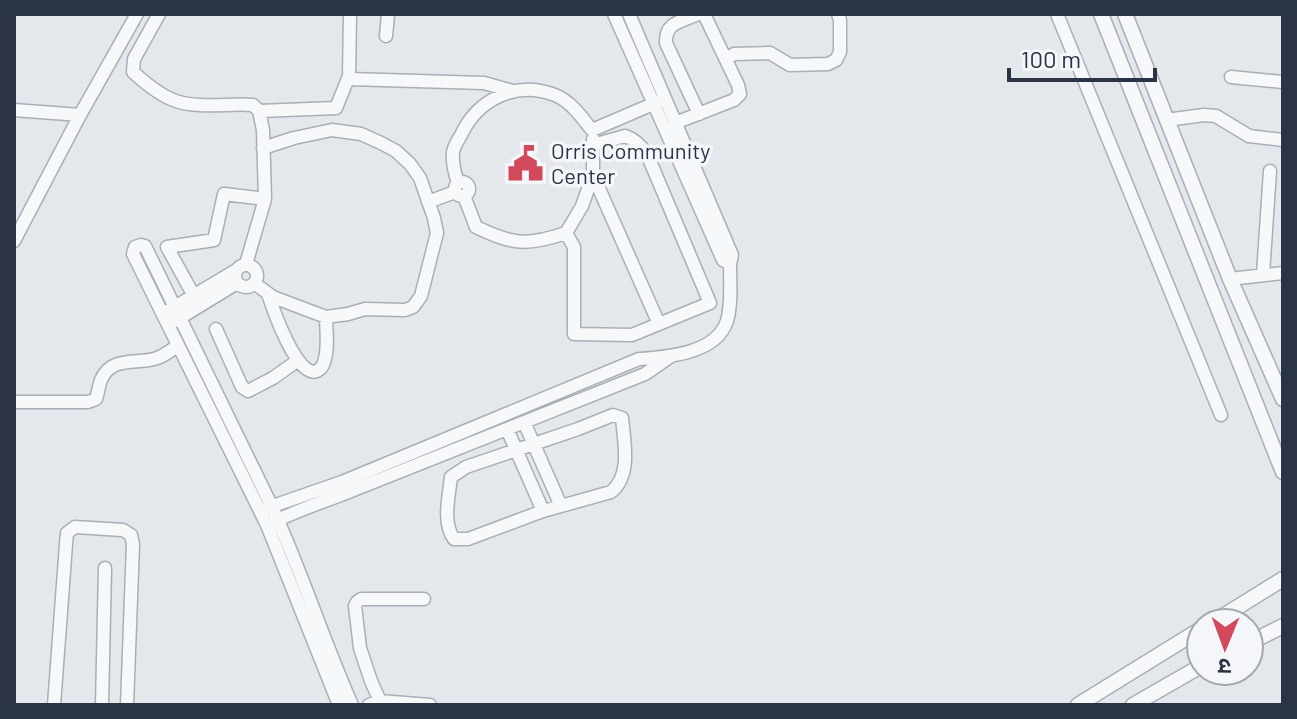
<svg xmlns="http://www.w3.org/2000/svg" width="1297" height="719" viewBox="0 0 1297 719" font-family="Barlow,'Noto Sans Devanagari',sans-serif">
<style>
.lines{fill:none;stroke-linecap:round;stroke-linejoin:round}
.minor-casing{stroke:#a9aeb7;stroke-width:15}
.tertiary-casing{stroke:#a9aeb7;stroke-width:17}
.minor{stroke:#f7f8fa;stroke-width:12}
.tertiary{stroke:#f7f8fa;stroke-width:14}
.labels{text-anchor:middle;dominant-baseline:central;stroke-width:7;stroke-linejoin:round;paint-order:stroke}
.poi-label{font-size:22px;fill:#2b3445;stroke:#f4f6f9;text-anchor:start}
</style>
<rect width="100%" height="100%" fill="#e4e7ec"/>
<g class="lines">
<defs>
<path id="minor" d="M159 14 134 59 133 72C145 83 161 96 176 101 200 109 228 103 253 105L259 111 263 130 265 199 246 264
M350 14 349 79 484 83 513 91
M614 14 723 260 730 264 732 255 629 14
M698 14C681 22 665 22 666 43L699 114
M1057 14 1221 415
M386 36 388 14
M726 59 734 54 770 53 790 65 828 64 836 60 840 52V20L838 14
M1231 77 1283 82
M14 110 80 115
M259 111 336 108 349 76
M1166 120 1204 115 1216 116 1249 136 1283 140
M675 123 734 100 740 94 738 85 704 14
M597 128 660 101
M593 175 659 324
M455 189a7 7 0 1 1 14 0a7 7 0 1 1-14 0Z
M458 183C455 174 452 162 453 152 454 146 458 140 461 135 478 99 516 80 555 95 570 101 581 116 591 129
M464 196 476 227C513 245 527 246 566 233L574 247V334L632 335 710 303 647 154C642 147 635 139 625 136L593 145
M428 202 455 192
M566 233 582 206 593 175V139
M14 241 80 115 137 14
M235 276a11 11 0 1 1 22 0a11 11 0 1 1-22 0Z
M1263 274 1270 171
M1230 279 1283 273
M254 283 273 297 326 317 348 314 365 309 405 310 413 307 421 296 437 233 434 218 420 178 410 164 396 151 381 143 361 134 332 130 294 138 263 148
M268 294C273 309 297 379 317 371 321 369 323 366 324 362 329 348 326 331 326 317
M194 296 167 247 214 240 224 194 265 199
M168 311 235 271
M175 321 237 283
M216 329 242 387 248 391 273 378 297 361
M14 402H88L96 399C98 393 99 385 101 380 111 356 136 364 154 359 163 357 170 351 177 346
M613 415 622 418C624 442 632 475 611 492L543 511 468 539H454C442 523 449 496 451 477L466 467 578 429Z
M524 422 561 506
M507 429 543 511
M267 508 342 482 639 359C667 357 716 354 727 321 732 304 730 282 730 264
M267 525 339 705
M380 701 371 681 360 648 355 606 357 602 361 599H424
M54 705 66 544 67 533 75 527 123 530 131 535 133 544 127 705
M102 705 105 568
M352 705C323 640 302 572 272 507L145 246 141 245 135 247 133 254 267 525C291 513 316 504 341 495L645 374 671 356
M369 705 380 701 430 705"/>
<path id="tertiary" d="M1101 14 1283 472
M1125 14 1230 279 1283 399
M1212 623 1283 579
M1249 643 1283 626
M1078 705 1201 629
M1133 705 1201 666"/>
</defs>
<!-- minor casing -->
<use href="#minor" class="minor-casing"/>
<!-- tertiary casing -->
<use href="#tertiary" class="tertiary-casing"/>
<!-- minor -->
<use href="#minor" class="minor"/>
<!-- tertiary -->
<use href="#tertiary" class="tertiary"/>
</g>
<!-- icons -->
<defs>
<symbol id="civic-bare" viewBox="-9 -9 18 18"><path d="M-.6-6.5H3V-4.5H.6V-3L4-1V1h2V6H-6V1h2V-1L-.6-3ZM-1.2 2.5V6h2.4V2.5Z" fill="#d1495b" stroke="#f4f6f9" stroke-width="2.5" paint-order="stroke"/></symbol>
</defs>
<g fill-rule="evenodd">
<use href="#civic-bare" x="500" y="138" width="51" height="51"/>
</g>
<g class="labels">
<!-- poi labels -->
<g class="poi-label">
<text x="551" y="150">Orris Community<tspan x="551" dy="25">Center</tspan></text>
</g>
</g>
<!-- border -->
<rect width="1297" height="719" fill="none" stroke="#2b3445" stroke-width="32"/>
<!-- north arrow -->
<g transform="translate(1225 647) rotate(181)"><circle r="38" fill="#f4f6f9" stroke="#a4a8b1" stroke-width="2"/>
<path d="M0-6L14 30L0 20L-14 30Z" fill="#d1495b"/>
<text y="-12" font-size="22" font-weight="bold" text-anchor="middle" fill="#2b3445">उ</text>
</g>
<!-- scale -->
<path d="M1009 68v12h146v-12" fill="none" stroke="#2b3445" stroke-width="4"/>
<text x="1021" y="68" font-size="24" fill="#2b3445" stroke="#f4f6f9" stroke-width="6" paint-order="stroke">100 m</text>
</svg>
